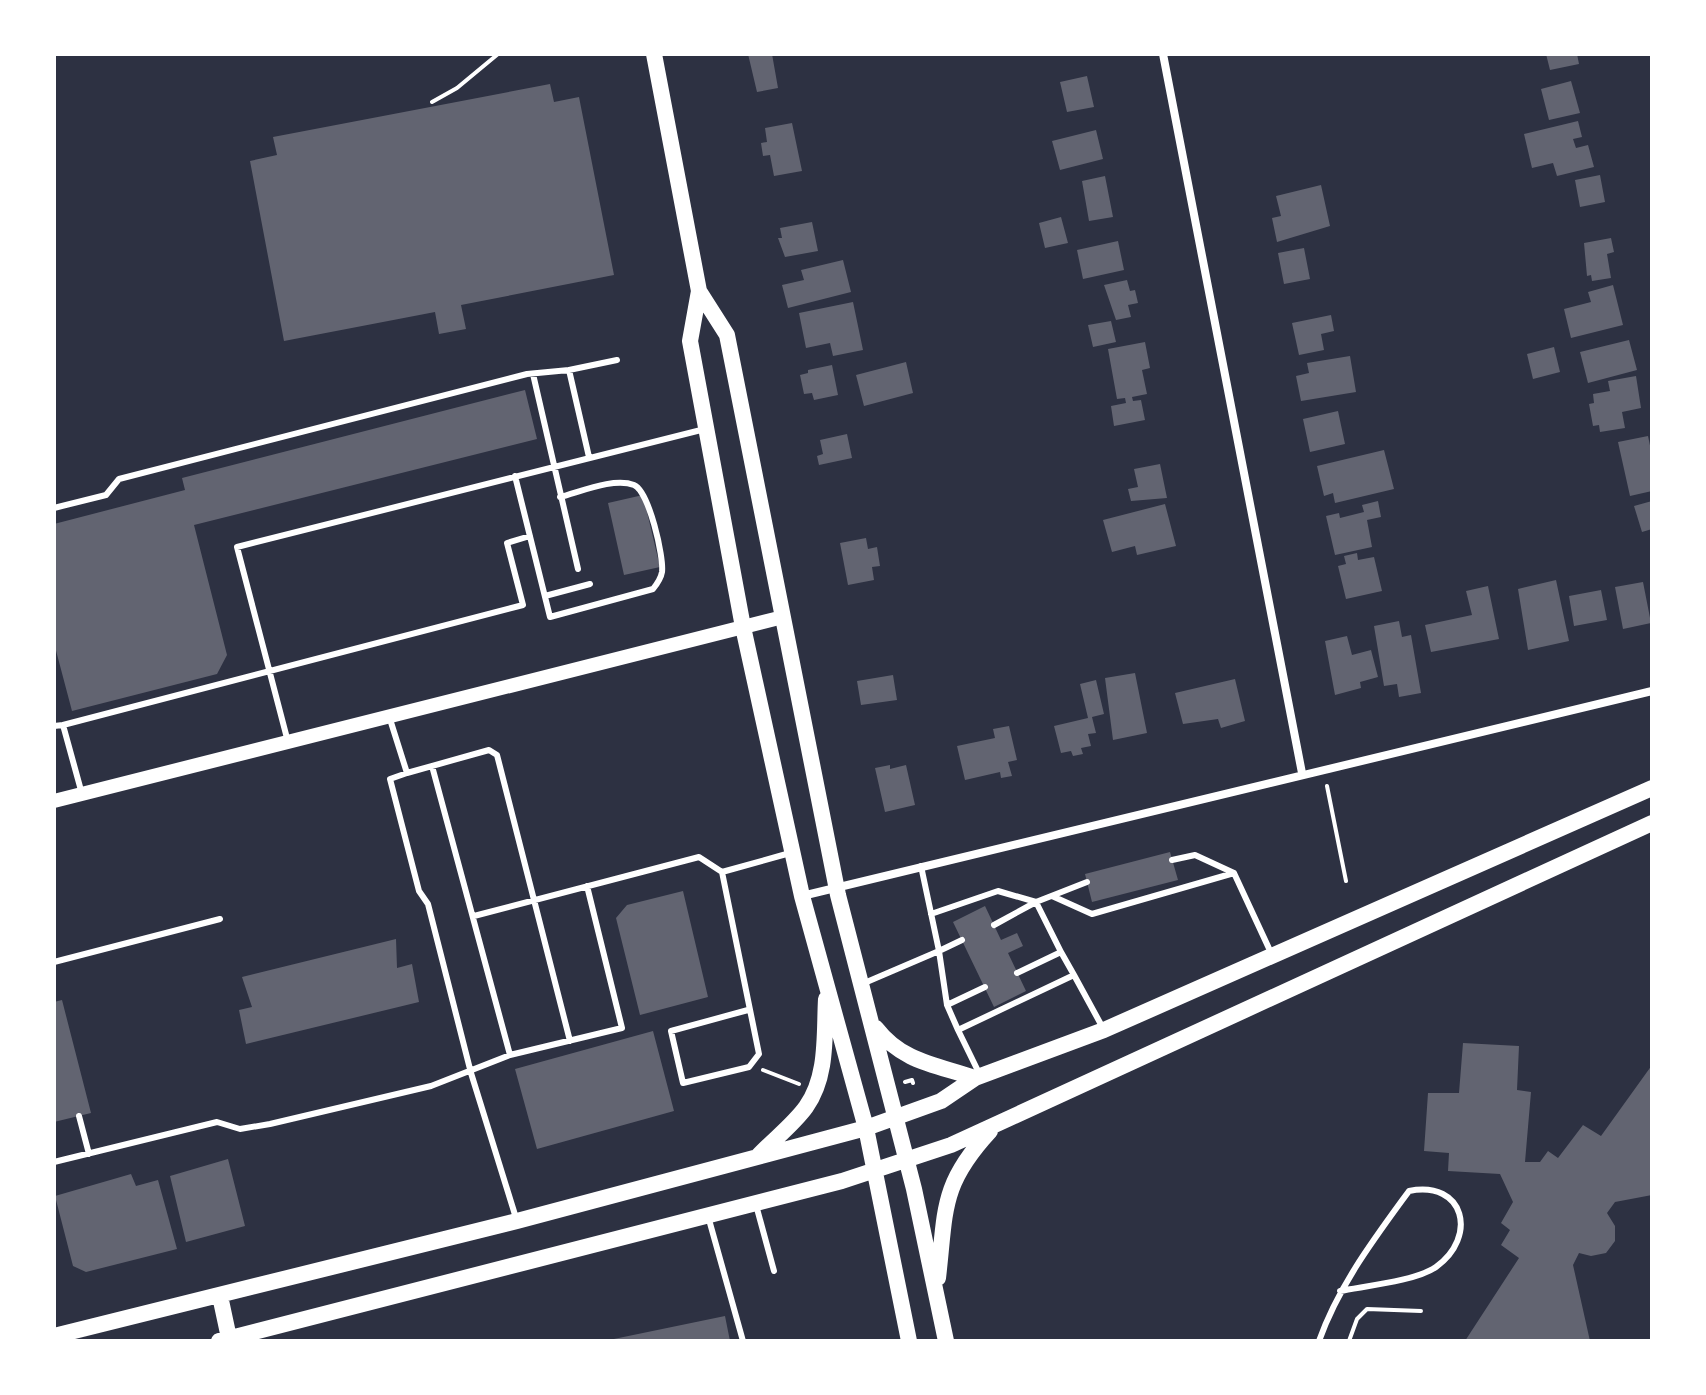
<svg xmlns="http://www.w3.org/2000/svg" width="1706" height="1395" viewBox="0 0 1706 1395" font-family="'IBM Plex Sans',sans-serif">
<style>
.building{fill:#626471}
.lines{fill:none;stroke-linecap:round;stroke-linejoin:round}
.path{stroke:#fff;stroke-width:4}
.service{stroke:#fff;stroke-width:6}
.minor{stroke:#fff;stroke-width:8}
.tertiary{stroke:#fff;stroke-width:14}
.secondary{stroke:#fff;stroke-width:16}
</style>
<rect width="100%" height="100%" fill="#2d3142"/>
<!-- building -->
<path class="building" d="M748 54H772L778 88 757 92Z
M1546 54H1577L1579 64 1550 70Z
M1087 76 1094 107 1067 112 1060 82Z
M1571 81 1580 113 1549 120 1541 89Z
M550 84 554 102 579 97 614 275 461 305 466 329 439 334 435 312 284 341 250 161 277 155 273 137Z
M1578 121 1582 137 1573 139 1576 148 1588 145 1594 167 1557 176 1553 163 1532 168 1524 134Z
M792 123 802 171 774 176 770 155 763 156 761 143 767 142 765 128Z
M1096 130 1103 159 1060 170 1052 141Z
M1600 175 1605 202 1580 207 1575 180Z
M1105 176 1113 217 1089 221 1082 181Z
M1321 185 1330 226 1277 242 1272 218 1281 216 1276 196Z
M1061 217 1068 243 1045 248 1039 223Z
M812 222 818 251 785 257 778 238H782L780 228Z
M1611 238 1614 252 1607 254 1611 278 1592 281 1591 275 1587 276 1584 243Z
M1118 241 1124 270 1083 279 1077 250Z
M1304 248 1310 279 1284 284 1278 253Z
M843 260 851 292 788 308 782 285 804 280 801 270Z
M1127 280 1130 291 1135 290 1138 303 1128 305 1131 317 1116 320 1104 285Z
M1613 285 1623 325 1571 338 1564 309 1591 302 1588 292Z
M853 302 863 350 833 356 830 343 806 348 799 313Z
M1331 315 1334 331 1321 334 1324 350 1299 355 1292 323Z
M1111 321 1116 342 1093 347 1088 325Z
M1629 340 1637 370 1588 383 1580 352Z
M1145 342 1150 368 1142 370 1147 394 1132 397 1133 401 1141 400 1145 420 1114 426 1111 406 1126 403 1125 398 1117 399 1108 349Z
M1554 347 1560 372 1533 379 1527 354Z
M1350 356 1356 392 1301 401 1296 376 1309 373 1307 363Z
M906 362 913 393 864 406 856 375Z
M832 365 838 395 814 400 812 393 804 394 800 375 808 373V370Z
M1636 376 1641 408 1622 412 1625 428 1600 432 1599 425 1593 426 1589 404 1594 403 1593 394 1610 391 1608 381Z
M525 390 537 439 194 525 227 655 217 674 72 711 54 643V524L185 490 182 478Z
M1338 411 1345 444 1310 452 1303 419Z
M847 434 852 458 819 465 817 456 823 454 820 440Z
M1648 436 1652 455V491L1630 496 1618 442Z
M1384 450 1394 489 1335 503 1333 493 1324 496 1317 466Z
M1160 464 1167 498 1131 501 1128 489 1138 487 1134 469Z
M643 495 660 567 624 575 608 503Z
M1378 501 1381 517 1367 520 1372 547 1335 555 1326 516 1339 513 1340 518 1364 512 1362 505Z
M1652 501V529L1642 532 1634 506Z
M1165 504 1176 546 1137 555 1135 546 1112 552 1103 520Z
M866 538 868 549 877 547 880 566 872 567 874 580 848 585 840 543Z
M1357 553 1358 560 1374 557 1382 591 1346 599 1338 566 1346 564 1344 556Z
M1556 580 1569 641 1528 650 1518 589Z
M1643 582 1651 623 1623 629 1615 587Z
M1488 586 1499 639 1431 652 1425 625 1472 615 1466 591Z
M1601 590 1607 620 1574 626 1569 596Z
M1399 621 1402 637 1411 635 1421 693 1399 697 1397 684 1384 686 1374 626Z
M1347 636 1352 655 1371 650 1378 677 1360 682 1361 688 1335 695 1325 641Z
M1135 673 1147 733 1113 740 1105 678Z
M893 675 897 700 861 705 857 681Z
M1235 679 1245 721 1221 728 1218 719 1183 724 1175 693Z
M1096 680 1104 714 1092 717 1096 733 1088 734 1091 746 1081 748 1083 754 1073 756 1071 751 1061 753 1054 726 1088 718 1080 684Z
M1009 726 1017 760 1008 762 1012 776 1001 778 1000 772 965 780 957 746 995 738 993 729Z
M890 765V769L906 765 915 805 885 812 875 768Z
M1170 852 1178 880 1092 902 1085 874Z
M683 891 708 997 640 1015 616 918 627 905Z
M985 906 1001 940 1017 933 1023 946 1008 953 1026 991 994 1007 953 922Z
M396 939 397 968 412 964 419 1002 246 1044 239 1010 252 1007 242 977Z
M62 1000 91 1113 54 1122V1002Z
M653 1031 674 1111 537 1149 515 1069Z
M1463 1043 1519 1046 1517 1090 1531 1092 1525 1162H1540L1548 1151 1558 1158 1583 1125 1601 1136 1652 1065V1195L1615 1202 1607 1213 1615 1226V1241L1606 1253 1591 1256 1579 1253 1573 1265 1590 1341H1465L1519 1258 1501 1245 1510 1230 1501 1223 1513 1202 1500 1174 1448 1171 1449 1153 1424 1151 1428 1093H1459Z
M228 1159 245 1226 186 1242 170 1176Z
M131 1174 136 1186 158 1180 177 1249 86 1272 73 1266 55 1196Z
M725 1316 730 1341H609V1340Z"/>
<g class="lines">
<!-- path -->
<path class="path" d="M432 102 457 88 498 54
M1327 786 1346 881
M763 1070 799 1084
M905 1082 912 1080 913 1083
M1349 1341 1357 1319 1367 1309 1421 1311"/>
<!-- service -->
<path class="service" d="M569 370 589 457
M533 374 578 569
M515 476 550 617 653 589C657 584 661 578 662 572 664 557 649 491 634 485 614 477 580 492 560 497
M54 508 106 495 119 479 527 374 569 370 617 360
M545 596 590 584
M389 716 407 773 489 750 497 755 570 1041
M63 725 523 605 507 543 530 536
M54 726 63 725 82 794
M288 742 237 547 705 429
M432 766 510 1055
M407 773 390 779 419 891 428 904 471 1073 516 1218
M1172 860 1195 855 1234 873 1272 955
M1052 896 1092 914 1234 873
M931 914 998 891 1036 902 1087 882
M474 916 699 857 722 872
M994 925 1036 902 1061 952 1017 973
M962 940 939 951 947 1005 958 1030 1074 975 1104 1030
M1061 952 1074 975
M54 962 220 919
M862 984 939 951 921 866
M947 1005 985 987
M748 1010 671 1031 683 1083 749 1067 759 1054 722 872 790 853
M958 1030 979 1073
M79 1116 89 1154
M54 1162 217 1122 240 1129 270 1124 431 1086 510 1055 622 1028 587 886
M756 1205 774 1271
M708 1216 743 1341
M1319 1341C1339 1285 1374 1239 1409 1191 1465 1180 1478 1237 1436 1267 1416 1281 1365 1286 1340 1291"/>
<!-- minor -->
<path class="minor" d="M1163 54 1302 773
M802 896 1652 691"/>
<!-- tertiary -->
<path class="tertiary" d="M54 801 783 617"/>
<!-- secondary -->
<path class="secondary" d="M654 54 699 291 727 335 838 895 914 1189 946 1341
M699 291 690 341 743 627 802 896 866 1128 909 1341
M876 1028C902 1062 937 1065 975 1078
M758 1156C773 1140 793 1125 806 1107 828 1076 824 1035 826 999
M938 1278C946 1210 940 1185 990 1131
M220 1296 229 1338
M54 1336 517 1221 866 1128 941 1101 975 1078 1104 1030 1652 788
M219 1341 842 1181 951 1145 1652 823"/>
</g>
<!-- border -->
<rect width="1706" height="1395" fill="none" stroke="#ffffff" stroke-width="112"/>
</svg>
